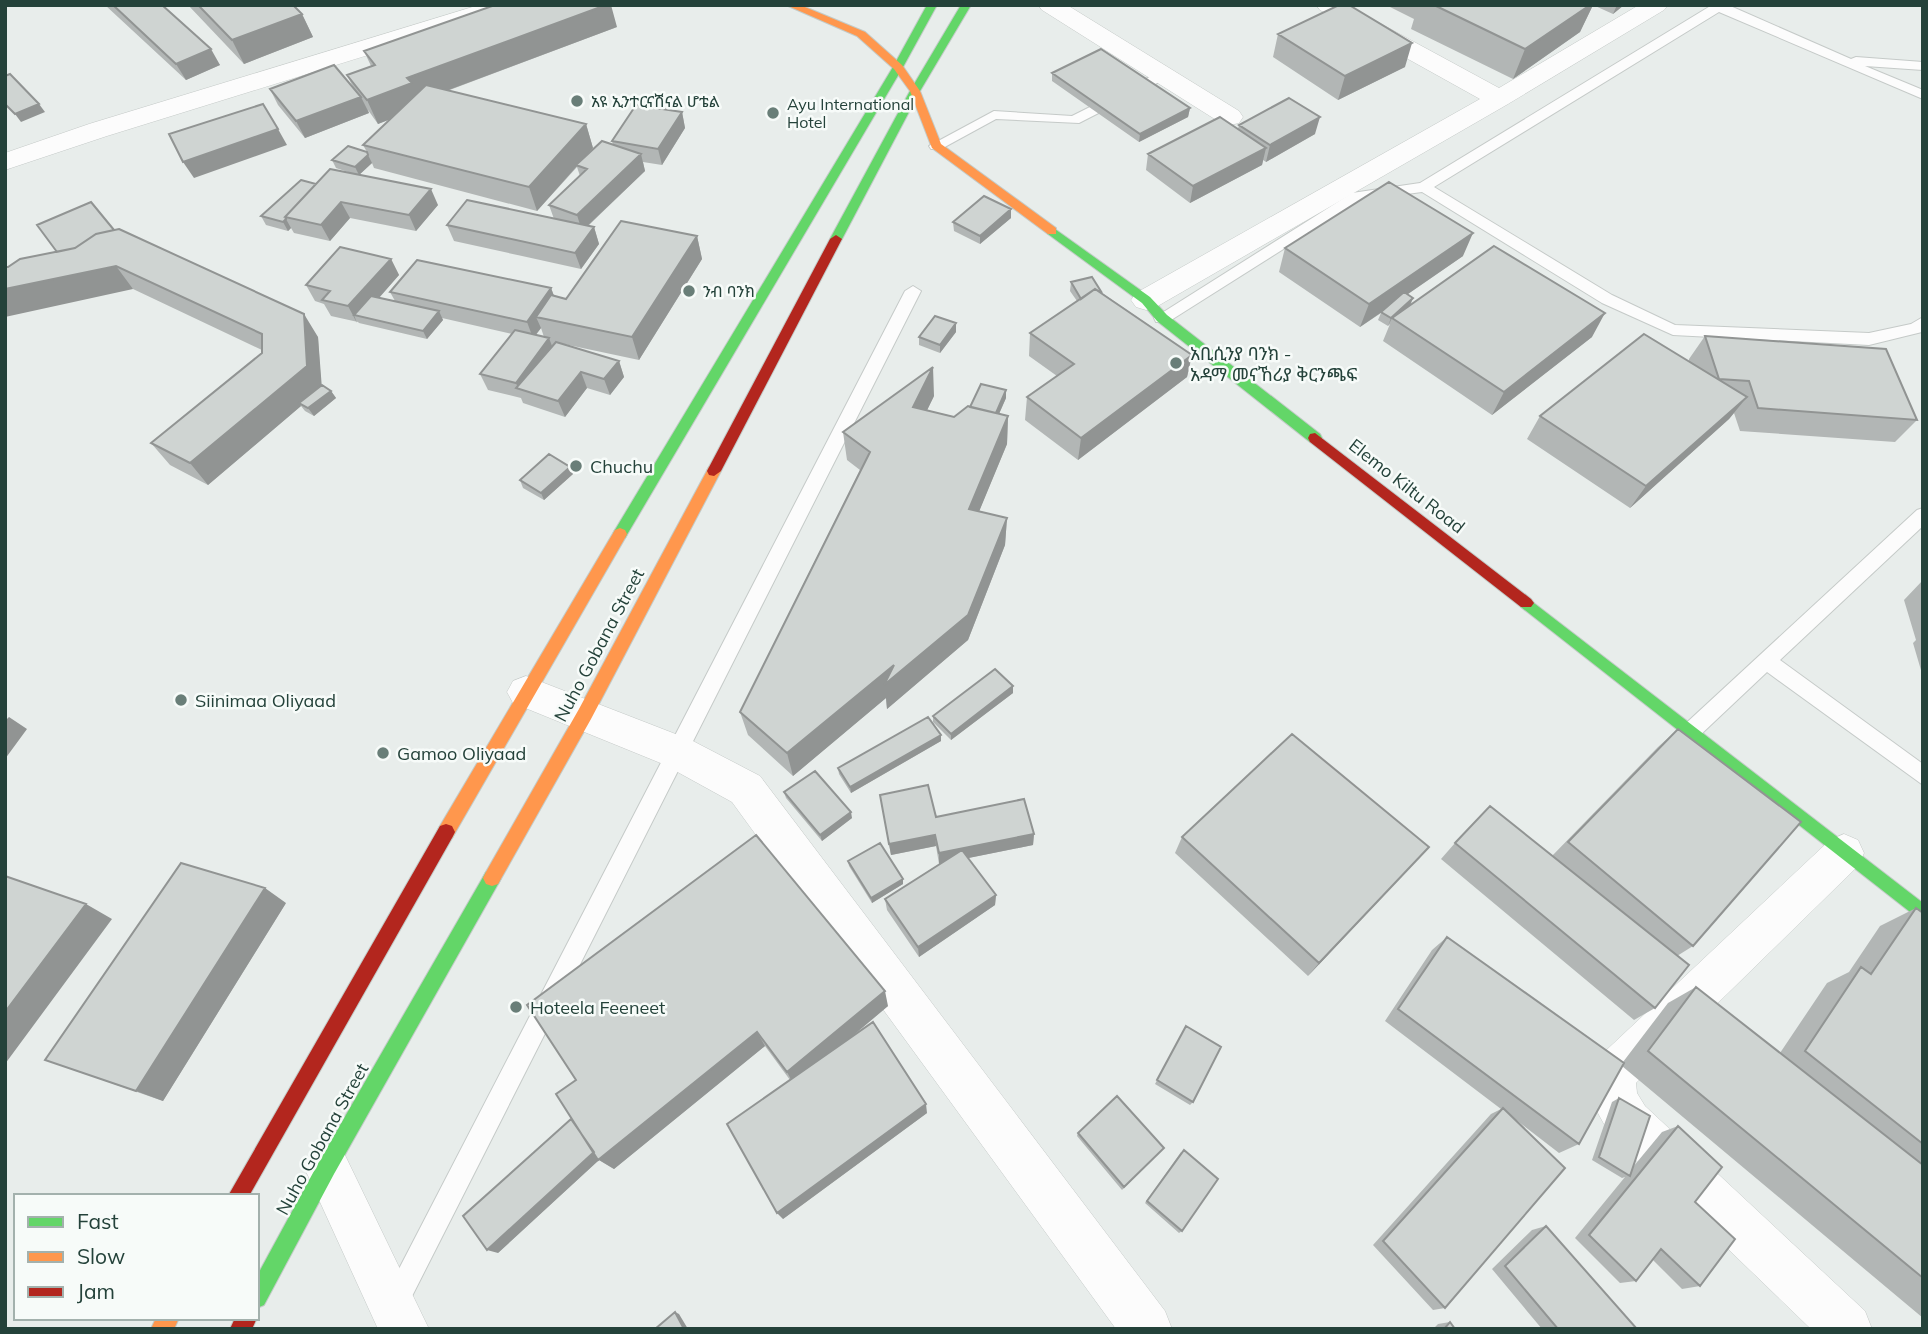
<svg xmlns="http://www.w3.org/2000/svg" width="1928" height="1334" viewBox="0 0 1928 1334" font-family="Mulish,'Noto Sans Ethiopic',sans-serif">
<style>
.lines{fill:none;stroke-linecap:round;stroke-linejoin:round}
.lane-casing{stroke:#c5cac8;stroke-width:2}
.street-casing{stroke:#c5cac8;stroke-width:1}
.fast-casing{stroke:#c3cbc8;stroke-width:2}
.slow-casing{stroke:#c3cbc8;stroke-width:2}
.jam-casing{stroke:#c3cbc8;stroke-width:2}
.lane{fill:#fcfcfc;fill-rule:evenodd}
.street{fill:#fcfcfc;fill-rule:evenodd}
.fast{fill:#63d668;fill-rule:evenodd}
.slow{fill:#ff974d;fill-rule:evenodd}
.jam{fill:#b3261e;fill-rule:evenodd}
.wall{fill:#b2b6b5;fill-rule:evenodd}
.shaded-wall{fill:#919493}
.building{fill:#cfd4d2;stroke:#919493;stroke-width:2}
.poi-dot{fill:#697e78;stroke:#f7fbf9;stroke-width:2.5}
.labels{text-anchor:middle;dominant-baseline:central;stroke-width:5;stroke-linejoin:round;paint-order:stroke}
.far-poi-label{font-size:16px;fill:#24423a;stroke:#f7fbf9;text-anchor:start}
.poi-label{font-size:18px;fill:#24423a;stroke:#f7fbf9;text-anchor:start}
.street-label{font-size:18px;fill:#24423a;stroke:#f7fbf9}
</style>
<rect width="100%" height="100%" fill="#e8edeb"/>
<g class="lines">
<defs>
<path id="lane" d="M1712 5H1728L1851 59 1856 57 1923 62V70L1865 66 1923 90V99L1719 12 1434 187 1612 295 1675 325 1869 333 1911 324 1923 317 1922 332 1869 345 1673 335 1602 303 1422 192 1361 200 1168 322H1156L1154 318 1352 193 1420 183Z
M1162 71 1169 75 1167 78 1079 123 996 119 941 149H931L929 146 994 111 1072 116Z
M913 286 921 291 404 1312 395 1316 386 1312 382 1303 386 1294 905 291Z
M1923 508V526L1780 660 1923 764V785L1767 672 1697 738 1690 741 1683 738 1680 732 1683 726 1917 510Z"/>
<path id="street" d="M479 5H517L513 10 107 136 5 170V153L89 124Z
M1038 5H1067L1239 111 1243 117 1239 123 1230 125 1221 123 1042 10Z
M1316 5H1346L1499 88 1639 5H1668L1664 10 1508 104 1156 307 1146 310 1136 307 1131 300 1136 293 1480 99 1320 10Z
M526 676 691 740 760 776 1165 1311 1172 1329H1116L732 802 663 764 513 703 507 692 513 681Z
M1844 834 1858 840 1864 853 1858 866 1636 1083 1637 1093 1645 1106 1865 1311 1872 1329H1811L1613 1138C1594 1109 1584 1092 1598 1058L1830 840Z
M327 1144 343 1151 429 1329H378L304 1167 311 1151Z"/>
<path id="fast" d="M927 5H937L903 67 625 538H615L613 534 615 530 893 67Z
M961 5H971L920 91 842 239 836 243 832 242 830 239 910 91Z
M1052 227 1150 297 1167 315 1320 434 1322 438 1320 442H1310L1157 321 1142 303 1048 234 1046 231Z
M1526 597 1923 903V922L1521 607 1518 603 1521 599Z
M492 870 498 872 501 878 498 884 334 1174 264 1305 257 1308V1276L320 1160 486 872Z"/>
<path id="slow" d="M786 5H800L865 32 902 65 920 91 941 144 1056 228V234H1048L932 148 910 91 894 69 857 36Z
M714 466 721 471 591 719 498 884 492 886 486 884 483 878 486 872 579 709 709 467Z
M620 528 625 530 627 534 625 538 452 838 446 840 440 838 437 832 440 826 615 530Z
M156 1318H179L174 1329H151Z"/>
<path id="jam" d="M836 235 842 239 721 471 714 476 709 475 707 471 830 239Z
M1315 433 1531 599 1534 603 1531 607H1521L1310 442 1308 438 1310 434Z
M446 824 452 826 455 832 452 838 249 1196H228L440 826Z
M235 1318H257L252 1329H230Z"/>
</defs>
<!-- lane casing -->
<use href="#lane" class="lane-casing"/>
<!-- street casing -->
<use href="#street" class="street-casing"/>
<!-- fast casing -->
<use href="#fast" class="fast-casing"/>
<!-- slow casing -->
<use href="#slow" class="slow-casing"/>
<!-- jam casing -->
<use href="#jam" class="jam-casing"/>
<!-- lane -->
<use href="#lane" class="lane"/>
<!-- street -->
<use href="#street" class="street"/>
<!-- fast -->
<use href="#fast" class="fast"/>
<!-- slow -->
<use href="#slow" class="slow"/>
<!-- jam -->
<use href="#jam" class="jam"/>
</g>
<!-- wall -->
<path class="wall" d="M105 5H162L220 65 186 80Z
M188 5H293L302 14 313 37 244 64Z
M1386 5H1624L1613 14 1593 5 1580 32 1513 79 1411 29 1414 19Z
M617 27 447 91 586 124 593 148 584 158 613 145 612 141 682 112 685 128 662 165 643 162 645 171 588 226 594 227 599 244 581 269 454 241 447 225 554 219 549 205 580 176 577 167 537 211 374 168 372 163 359 175 438 205 416 231 350 218 330 241 294 233 291 228 288 231 266 225 261 216 316 184 354 174 336 168 332 160 367 152 363 145 390 119 378 124 368 110 369 113 305 138 278 105 270 89 353 87 347 75 371 66 364 51Z
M1278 34 1405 67 1338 100 1273 57Z
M1052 73 1190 108 1188 117 1139 142 1052 81Z
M1239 125 1315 134 1266 162 1263 160 1262 165 1190 203 1146 170 1148 154 1238 129Z
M1011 209V218L980 244 954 231 953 222Z
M114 230 318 337 321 385 331 391 336 398 314 416 305 411 301 406 208 485 170 465 151 443 262 353V350L133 289 57 252Z
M697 236 702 259 639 360 559 343 619 361 624 377 610 395 587 388 565 417 523 403 521 398 488 390 480 374 512 334 442 318 443 320 427 339 359 323 358 322 331 316 324 304 315 301 306 285 391 259 399 275 379 298 395 301 390 292 551 288 554 296 566 299ZM541 328 544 337 536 335Z
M1285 248 1463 256 1408 294 1410 306 1592 337 1492 415 1383 341 1390 324 1388 326 1378 320 1381 313 1360 327 1279 272Z
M1071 282 1102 293 1192 355 1187 377 1078 460 1025 420 1027 397 1057 376 1029 356 1030 333 1077 301 1070 291Z
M956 332 940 353 919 345V337Z
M1705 336 1917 420 1895 442 1740 431 1734 413 1729 419 1630 508 1527 439 1540 416 1689 362V359Z
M934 396 927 410 954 417 970 407 1006 398 999 414 1008 416 1007 444 979 511 1007 518 1005 545 968 640 887 709 886 698 793 776 748 735 740 712 860 470 847 460 843 432Z
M570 467 573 474 544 500 523 488 520 480Z
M1923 580V677L1913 643 1916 640 1904 600Z
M1013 686V693L951 740 933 722V716Z
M1678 729 1693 946 1677 956 1655 1008 1634 1020 1441 859 1455 843 1552 856 1658 747Z
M941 735V741L851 793 839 774 838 768Z
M784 792 852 818 822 841 786 798Z
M880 795 936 817 1034 834 1033 845 968 858 996 895 995 905 919 957 887 910 885 899 939 864 936 846 891 855Z
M1182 837 1415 862 1308 976 1175 853Z
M848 861 903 879V884L872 903 849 866Z
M286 903 163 1101 45 1060Z
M1916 908 1923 913V1318L1622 1066 1579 1144 1559 1153 1515 1119 1445 1308 1433 1310 1373 1245 1491 1114 1501 1109 1385 1021 1432 950 1447 937 1623 1062 1668 1003 1696 987 1780 1053 1827 983 1849 972 1880 926Z
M527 1005 888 1006 848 1040 927 1113 783 1219 790 1080 765 1046 614 1169 599 1160 498 1253 573 1121 576 1080Z
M1186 1026 1193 1102 1190 1105 1155 1084Z
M1619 1098 1633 1167 1662 1132 1678 1126 1695 1202 1700 1286 1682 1289 1653 1260 1636 1281 1620 1283 1575 1238 1625 1177 1622 1178 1592 1160 1612 1102Z
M1078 1133 1164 1148 1122 1190 1077 1136Z
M1181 1152 1182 1231 1179 1233 1145 1203Z
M1546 1226 1637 1329H1542L1492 1269 1532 1230Z
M1450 1322 1455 1329H1433L1438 1324Z"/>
<!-- shaded-wall -->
<path class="shaded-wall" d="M606 5H611L617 27 419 101 422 107 378 124 367 100 407 78Z
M1590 5H1593L1580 32 1513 79 1525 49Z
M1617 5H1624L1613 14Z
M302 14 313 37 244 64 232 40Z
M1412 43 1405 67 1338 100 1345 76Z
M211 49 220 65 186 80 176 64Z
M361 97 369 113 305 138 296 121Z
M39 104 45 112 21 122 15 114Z
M1190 108 1188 117 1139 142 1140 134Z
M682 112 685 128 662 165 658 149Z
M1320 117 1315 134 1266 162 1270 145Z
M586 124 593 148 537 211 529 187Z
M278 129 287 145 194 178 183 162Z
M1266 148 1262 165 1190 203 1193 186Z
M641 154 645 171 582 231 577 215Z
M368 155 372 163 359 175 355 167Z
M431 189 438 205 416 231 409 215Z
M341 202 350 218 330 241 321 225Z
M1011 209V218L980 244V236Z
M286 219 291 228 288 231 283 222Z
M594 227 599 244 581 269 575 253Z
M1473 233 1463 256 1360 327 1369 304Z
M697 236 702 259 639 360 632 337Z
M391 259 399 275 362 317 354 315 357 323 348 306Z
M116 266 133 289 5 317V289Z
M551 288 557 304 536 317 541 328 533 338 527 322Z
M1413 298 1410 306 1392 318 1388 326 1391 318Z
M439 311 443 320 427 339 423 331Z
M1605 313 1592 337 1492 415 1504 392Z
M304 314 318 337 322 389 299 403 301 406 208 485 190 463Z
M956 323V332L940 353V345Z
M549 338 555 354 518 388 516 383Z
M1192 355 1187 377 1078 460 1081 438Z
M619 361 624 377 610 395 604 379Z
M933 367 934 396 915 435 913 407Z
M581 372 587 388 565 417 558 401Z
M1006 390V398L994 425V417Z
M331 391 336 398 314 416 308 408Z
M1747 397 1729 419 1630 508 1646 486Z
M1008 416 1007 444 969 536V509Z
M570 467 573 474 544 500 541 493Z
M1007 518 1005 545 968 640 887 709 886 698 793 776 787 753Z
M1013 686V693L951 740V734Z
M9 717 27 729 5 759V721Z
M941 735V741L851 793 850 787Z
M851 812 852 818 822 841 820 835Z
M1034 834 1033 845 939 864V853Z
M935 835 936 846 891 855 889 844Z
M1429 847 1415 862 1308 976 1319 963Z
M903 879V884L872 903 871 898Z
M265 888 286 903 163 1101 136 1091Z
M996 895 995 905 919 957 918 947Z
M86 904 112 919 5 1064V1012Z
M885 991 888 1006 794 1085 787 1072Z
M757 1032 765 1046 614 1169 599 1160 498 1253 487 1250 580 1126Z
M926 1104 927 1113 783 1219 777 1213Z
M675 1312 679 1314 688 1329H684Z"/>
<!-- building -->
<path class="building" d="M113 5H162L211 49 176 64Z
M198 5H293L302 14 232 40Z
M495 5H606L407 78 412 83 367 100 347 75 375 65 364 51Z
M1339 5H1349L1412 43 1345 76 1278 34Z
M1434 5H1590L1525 49Z
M1101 49 1190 108 1140 134 1052 73Z
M334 65 361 97 296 121 270 89Z
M10 74 39 104 15 114 5 104V76Z
M426 85 586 124 529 187 363 145Z
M1289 98 1320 117 1270 145 1239 125Z
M263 104 278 129 183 162 169 134Z
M636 105 682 112 658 149 612 141Z
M1220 117 1266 148 1193 186 1148 154Z
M602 141 641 154 577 215 549 205 587 169 576 165Z
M348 146 367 152 368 155 355 167 332 160Z
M330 169 431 189 409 215 341 202 321 225 285 217Z
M301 180 316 184 285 217 286 219 283 222 261 216Z
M1389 182 1473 233 1369 304 1285 248Z
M984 196 1011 209 980 236 953 222Z
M467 200 594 227 575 253 447 225Z
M91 202 114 230 96 234 75 248 57 252 37 225Z
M621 221 697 236 632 337 536 317 551 295 566 299Z
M119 229 304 314 307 366 190 463 151 443 262 353V334L116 266 5 289V267H8L20 259 75 248 96 234Z
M1494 246 1605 313 1504 392 1392 318Z
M340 247 391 259 348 306 322 300 330 291 306 285Z
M417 260 551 288 527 322 390 292Z
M1092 277 1102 293 1095 289 1081 299 1071 282Z
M1095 289 1192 355 1081 438 1027 397 1074 364 1030 333Z
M1404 292 1413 298 1391 318 1381 312Z
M371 296 439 311 423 331 354 315Z
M935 316 956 323 940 345 919 337Z
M515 330 549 338 516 383 480 374Z
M1644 334 1747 397 1646 486 1540 416Z
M1705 336 1886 349 1917 420 1758 408 1749 381 1719 379Z
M556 342 619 361 604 379 581 372 558 401 516 388Z
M933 367 913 407 954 417 968 406 1008 416 969 509 1007 518 968 615 884 685 894 665 787 753 740 712 870 452 843 432Z
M981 384 1006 390 996 413 970 407Z
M322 385 331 391 308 408 299 403Z
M549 454 570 467 541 493 520 480Z
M995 669 1013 686 951 734 933 716Z
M928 717 941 735 850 787 838 768Z
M1678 729 1801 822 1693 946 1568 842Z
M1292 734 1429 847 1319 963 1182 837Z
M815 771 851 812 820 835 784 792Z
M928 785 936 817 1024 799 1034 834 939 853 935 835 889 844 880 795Z
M1490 806 1689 965 1655 1008 1455 843Z
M756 835 885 991 787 1072 757 1032 598 1160 556 1094 576 1080 527 1005Z
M880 843 903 879 871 898 848 861Z
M962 850 996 895 918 947 885 899Z
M181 863 265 888 136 1091 45 1060Z
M5 876 86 904 5 1012Z
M1916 908 1923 913V1144L1805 1051 1861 967 1871 974Z
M1447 937 1624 1063 1579 1144 1398 1009Z
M1696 987 1923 1165V1278L1648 1051Z
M873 1022 926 1104 777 1213 727 1124Z
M1186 1026 1221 1047 1193 1102 1157 1080Z
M1117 1096 1164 1148 1124 1187 1078 1133Z
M1619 1098 1650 1116 1630 1176 1599 1157Z
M1503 1108 1565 1168 1445 1308 1383 1241Z
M571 1119 594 1152 487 1250 463 1216Z
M1678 1126 1722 1167 1695 1202 1735 1239 1700 1286 1661 1249 1636 1281 1589 1235Z
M1184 1150 1218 1179 1182 1231 1147 1201Z
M1546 1226 1637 1329H1558L1505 1266Z
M675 1312 684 1329H655Z
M1450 1322 1455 1329H1444Z"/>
<!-- markers -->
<g class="poi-dot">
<circle cx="577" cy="101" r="7"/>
<circle cx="773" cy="113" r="7"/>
<circle cx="689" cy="291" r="7"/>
<circle cx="1176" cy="363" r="7"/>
<circle cx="576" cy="466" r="7"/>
<circle cx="181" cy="700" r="7"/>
<circle cx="383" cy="753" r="7"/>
<circle cx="516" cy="1007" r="7"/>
</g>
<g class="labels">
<!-- far-poi labels -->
<g class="far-poi-label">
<text x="591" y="101">አዩ ኢንተርናሽናል ሆቴል</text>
<text x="787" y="104">Ayu International<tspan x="787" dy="18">Hotel</tspan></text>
<text x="703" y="291">ንብ ባንክ</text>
</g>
<!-- poi labels -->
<g class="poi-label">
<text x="1190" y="353">አቢሲንያ ባንክ -<tspan x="1190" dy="21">አዳማ መናኸሪያ ቅርንጫፍ</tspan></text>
<text x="590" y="466">Chuchu</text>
<text x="195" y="700">Siinimaa Oliyaad</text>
<text x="397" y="753">Gamoo Oliyaad</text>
<text x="530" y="1007">Hoteela Feeneet</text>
</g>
<!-- street labels -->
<g class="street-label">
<text transform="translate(1407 486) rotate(38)">Elemo Kiltu Road</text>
<text transform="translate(599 645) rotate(-62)">Nuho Gobana Street</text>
<text transform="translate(322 1139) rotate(-61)">Nuho Gobana Street</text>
</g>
</g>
<!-- border -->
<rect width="1928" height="1334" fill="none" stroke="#24423a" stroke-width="14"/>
<!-- legend -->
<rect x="14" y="1194" width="245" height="126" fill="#f7fbf9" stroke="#a3b1ad" stroke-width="2"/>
<rect x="28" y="1217" width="35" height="10" fill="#63d668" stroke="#a3b1ad" stroke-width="2"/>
<text x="77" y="1229" font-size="21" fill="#24423a">Fast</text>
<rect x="28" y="1252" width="35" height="10" fill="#ff974d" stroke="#a3b1ad" stroke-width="2"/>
<text x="77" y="1264" font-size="21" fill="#24423a">Slow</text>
<rect x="28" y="1287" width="35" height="10" fill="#b3261e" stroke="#a3b1ad" stroke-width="2"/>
<text x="77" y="1299" font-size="21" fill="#24423a">Jam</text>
</svg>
